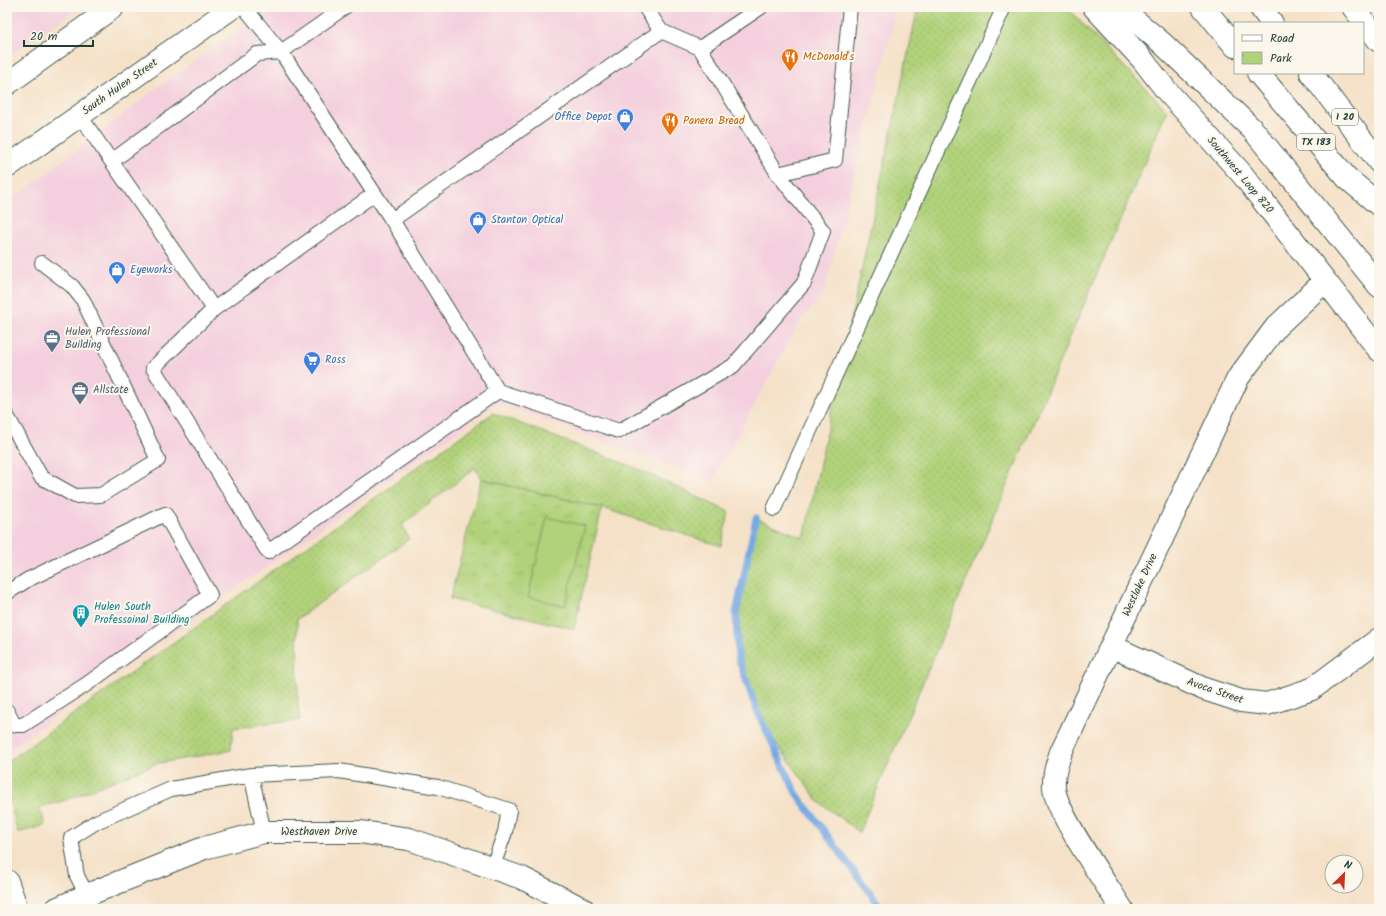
<svg xmlns="http://www.w3.org/2000/svg" width="1386" height="916" viewBox="0 0 1386 916" font-family="Kalam,sans-serif">
<style>
.built{fill:#f4cfde}
.grass{fill:url(#grass-dots);stroke:#688857}
.park{fill:url(#park-tufts);stroke:#688857}
.pitch{fill:#b1d27a;stroke:#688857}
.lines{fill:none;stroke-linecap:round;stroke-linejoin:round}
.stream{stroke:#76a9e3;stroke-width:7}
.lane-casing{stroke:#3f564a;stroke-width:16}
.street-casing{stroke:#3f564a;stroke-width:24}
.secondary-casing{stroke:#3f564a;stroke-width:24}
.highway-casing{stroke:#3f564a;stroke-width:24}
.lane{stroke:#fff;stroke-width:14}
.street{stroke:#fff;stroke-width:22}
.secondary{stroke:#fff;stroke-width:22}
.highway{stroke:#fff;stroke-width:22}
.labels{text-anchor:middle;dominant-baseline:central;stroke-width:4;stroke-linejoin:round;paint-order:stroke}
.shield{fill:#fbf7ec;stroke:#61756b;stroke-width:1}
.shield-label{font-size:10px;font-weight:bold;fill:#1f3d34}
.food-label{font-size:11px;fill:#c56008;stroke:#fbf7ec;text-anchor:start}
.street-label{font-size:11px;fill:#1f3d34;stroke:#fbf7ec}
.shop-label{font-size:11px;fill:#366cbe;stroke:#fbf7ec;text-anchor:start}
.service-label{font-size:11px;fill:#4e5e75;stroke:#fbf7ec;text-anchor:start}
.culture-label{font-size:11px;fill:#0d838f;stroke:#fbf7ec;text-anchor:start}
</style>
<defs>
<pattern id="grass-dots" width="8" height="8" patternUnits="userSpaceOnUse"><rect width="8" height="8" fill="#b1d27a"/><path d="M2 2h.1M6 6h.1" fill="none" stroke="#98b56a" stroke-width="1.8" stroke-linecap="round"/></pattern>
<pattern id="park-tufts" width="24" height="20" patternUnits="userSpaceOnUse"><rect width="24" height="20" fill="#b1d27a"/><path d="M3 7l-1-3M5 7V3M7 7l1-3M15 17l-1-3M17 17v-4M19 17l1-3" fill="none" stroke="#98b56a"/></pattern>
</defs>
<rect width="100%" height="100%" fill="#fbf7ec"/>
<filter id="ink" filterUnits="userSpaceOnUse"><feTurbulence type="fractalNoise" baseFrequency=".025" numOctaves="2"/><feDisplacementMap in="SourceGraphic" scale="8" xChannelSelector="R" yChannelSelector="G"/><feConvolveMatrix kernelMatrix="1 2 1 2 8 2 1 2 1" color-interpolation-filters="sRGB"/></filter>
<filter id="wash" filterUnits="userSpaceOnUse"><feTurbulence type="fractalNoise" baseFrequency=".012" numOctaves="4" result="noise"/><feDisplacementMap in="SourceGraphic" scale="16" xChannelSelector="R" yChannelSelector="G"/><feGaussianBlur stdDeviation="0.9" result="paint"/><feColorMatrix in="noise" values="0 0 0 0 0 0 0 0 0 0 0 0 0 0 0 0 0 1.4 0 .05"/><feComposite in="paint" operator="in"/></filter>
<g filter="url(#wash)">
<rect width="100%" height="100%" fill="#f5e1c8"/>
<!-- built -->
<path class="built" d="M7 7H80L7 57Z
M273 7H896L892 30 825 290 797 326 713 481 497 403 7 751V203L87 143 152 91Z"/>
<!-- grass -->
<path class="grass" d="M918 7H1066L1167 110 859 832 819 802 763 725 740 663 736 613 756 518 804 538Z
M493 413 636 468 729 512 721 546 602 508 481 479 475 468 402 525 409 539 297 619 298 706 300 720 233 728 231 750 155 764 66 800 40 807 45 825 18 833 7 791V762Z"/>
<!-- park -->
<path class="park" d="M481 479 602 508 574 629 450 599Z"/>
<!-- pitch -->
<path class="pitch" d="M547 517 585 526 565 606 528 597Z"/>
<g class="lines">
<!-- stream -->
<path class="stream" d="M756 518 736 613 738 657 757 711 796 793 882 909"/>
</g>
</g>
<g filter="url(#ink)">
<g class="lines">
<defs>
<path id="lane" d="M244 7 281 52
M345 7 281 52 392 220 661 31 645 7
M661 31 700 48 778 174 835 160 850 7
M700 48 761 7
M80 116 214 309 374 194
M112 161 257 54 281 52
M214 309 153 368 268 552 498 391 392 220
M498 391 619 431 733 366 804 283 823 231 778 174
M7 416 41 477 75 496 101 495 158 460 83 300 72 286 42 263
M774 509 1004 7
M7 593 27 580 165 514 210 595 87 684 23 725H14L7 711
M264 832 251 775 339 771 438 787 509 810 505 832 493 866
M87 895 77 876 71 838 96 822 171 789 251 775"/>
<path id="street" d="M1111 646 1204 689 1241 701 1267 704 1312 689 1379 639
M7 881 17 909
M56 909 87 895 204 848 264 832H360L409 839 522 878 583 909
M1122 909C1107 885 1056 813 1054 788 1053 775 1057 764 1061 752L1238 378 1276 327 1325 281"/>
<path id="secondary" d="M1094 7 1142 59 1166 90 1242 174 1379 350
M7 84 113 7
M7 167 233 7"/>
<path id="highway" d="M1119 7 1162 43 1253 130 1379 286
M1203 7 1235 46
M1260 7 1272 23
M1353 7 1379 41
M1258 73 1347 178 1379 205
M1311 73 1379 162"/>
</defs>
<!-- lane casing -->
<use href="#lane" class="lane-casing"/>
<!-- street casing -->
<use href="#street" class="street-casing"/>
<!-- secondary casing -->
<use href="#secondary" class="secondary-casing"/>
<!-- highway casing -->
<use href="#highway" class="highway-casing"/>
<!-- lane -->
<use href="#lane" class="lane"/>
<!-- street -->
<use href="#street" class="street"/>
<!-- secondary -->
<use href="#secondary" class="secondary"/>
<!-- highway -->
<use href="#highway" class="highway"/>
</g>
</g>
<!-- icons -->
<defs>
<symbol id="restaurant-pin" viewBox="-11 -11 22 30"><path d="M0 17L-7.5 6A9.5 9.5 0 1 1 7.5 6Z" fill="#e8710a" stroke="#fbf7ec"/><path d="M-5-6h1v4h1v-4h1v4h1v-4h1v5L-1.5 .5V6h-2V.5L-5-1ZM5-6V6H3V1.5H1.5Q1.5-4 5-6Z" fill="#fff"/></symbol>
<symbol id="shop-pin" viewBox="-11 -11 22 30"><path d="M0 17L-7.5 6A9.5 9.5 0 1 1 7.5 6Z" fill="#3f7fe0" stroke="#fbf7ec"/><path d="M-5-2.5h2.3a2.7 3.5 0 0 1 5.4 0H5L5.5 6h-11ZM-1.5-2.5h3a1.5 2.3 0 0 0-3 0Z" fill="#fff"/></symbol>
<symbol id="office-pin" viewBox="-11 -11 22 30"><path d="M0 17L-7.5 6A9.5 9.5 0 1 1 7.5 6Z" fill="#5c6f8a" stroke="#fbf7ec"/><path d="M-6-3h4V-5.5h4V-3h4V5H-6ZM-1-4.5V-3h2v-1.5ZM-6 0V1H6V0Z" fill="#fff"/></symbol>
<symbol id="supermarket-pin" viewBox="-11 -11 22 30"><path d="M0 17L-7.5 6A9.5 9.5 0 1 1 7.5 6Z" fill="#3f7fe0" stroke="#fbf7ec"/><path d="M-6-5.5h2.5l.6 2H6L4.5 2H-2.5L-4.4-4H-6ZM-1.5 3.2a1.3 1.3 0 1 0 .1 0ZM3 3.2a1.3 1.3 0 1 0 .1 0Z" fill="#fff"/></symbol>
<symbol id="building-pin" viewBox="-11 -11 22 30"><path d="M0 17L-7.5 6A9.5 9.5 0 1 1 7.5 6Z" fill="#0f9aa8" stroke="#fbf7ec"/><path d="M-4-6H4V6H1V3H-1V6H-4ZM-2.5-4.3h1.7v1.8h-1.7ZM.8-4.3h1.7v1.8H.8ZM-2.5-1h1.7V.8h-1.7ZM.8-1h1.7V.8H.8Z" fill="#fff"/></symbol>
</defs>
<g fill-rule="evenodd">
<use href="#restaurant-pin" x="780" y="47" width="20" height="27"/>
<use href="#shop-pin" x="615" y="107" width="20" height="27"/>
<use href="#restaurant-pin" x="660" y="111" width="20" height="27"/>
<use href="#shop-pin" x="468" y="210" width="20" height="27"/>
<use href="#shop-pin" x="107" y="260" width="20" height="27"/>
<use href="#office-pin" x="42" y="328" width="20" height="27"/>
<use href="#supermarket-pin" x="302" y="350" width="20" height="27"/>
<use href="#office-pin" x="70" y="380" width="20" height="27"/>
<use href="#building-pin" x="71" y="603" width="20" height="27"/>
</g>
<g class="labels">
<!-- shield labels -->
<g class="shield">
<rect x="1332" y="109" width="26" height="16" rx="3"/>
<rect x="1297" y="134" width="38" height="16" rx="3"/>
</g>
<g class="shield-label">
<text x="1345" y="117">I 20</text>
<text x="1316" y="142">TX 183</text>
</g>
<!-- food labels -->
<g class="food-label">
<text x="803" y="57">McDonald's</text>
<text x="683" y="121">Panera Bread</text>
</g>
<!-- street labels -->
<g class="street-label">
<text transform="translate(120 87) rotate(-35)">South Hulen Street</text>
<text transform="translate(1240 175) rotate(50)">Southwest Loop 820</text>
<text transform="translate(1140 585) rotate(-65)">Westlake Drive</text>
<text transform="translate(1215 691) rotate(19)">Avoca Street</text>
<text x="319" y="832">Westhaven Drive</text>
</g>
<!-- shop labels -->
<g class="shop-label">
<text x="612" y="117" text-anchor="end">Office Depot</text>
<text x="491" y="220">Stanton Optical</text>
<text x="130" y="270">Eyeworks</text>
<text x="325" y="360">Ross</text>
</g>
<!-- service labels -->
<g class="service-label">
<text x="65" y="332">Hulen Professional<tspan x="65" dy="13">Building</tspan></text>
<text x="93" y="390">Allstate</text>
</g>
<!-- culture labels -->
<g class="culture-label">
<text x="94" y="607">Hulen South<tspan x="94" dy="13">Professoinal Building</tspan></text>
</g>
</g>
<!-- margin -->
<rect width="1386" height="916" fill="none" stroke="#fbf7ec" stroke-width="24"/>
<!-- legend -->
<rect x="1234" y="22" width="130" height="52" fill="#fbf7ec" stroke="#a3ada2"/>
<rect x="1242" y="35" width="20" height="6" fill="#ffffff" stroke="#a3ada2"/>
<text x="1270" y="42" font-size="12" fill="#1f3d34">Road</text>
<rect x="1242" y="52" width="20" height="12" fill="url(#park-tufts)" stroke="#a3ada2"/>
<text x="1270" y="62" font-size="12" fill="#1f3d34">Park</text>
<!-- north arrow -->
<g transform="translate(1344 874) rotate(24)"><circle r="19" fill="#fbf7ec" stroke="#a3ada2"/>
<path d="M0-3L7 15L0 10L-7 15Z" fill="#c8321e"/>
<text y="-6" font-size="11" font-weight="bold" text-anchor="middle" fill="#1f3d34">N</text>
</g>
<!-- scale -->
<path d="M24 40v6h69v-6" fill="none" stroke="#1f3d34" stroke-width="2"/>
<text x="30" y="40" font-size="12" fill="#1f3d34" stroke="#fbf7ec" stroke-width="3" paint-order="stroke">20 m</text>
</svg>
